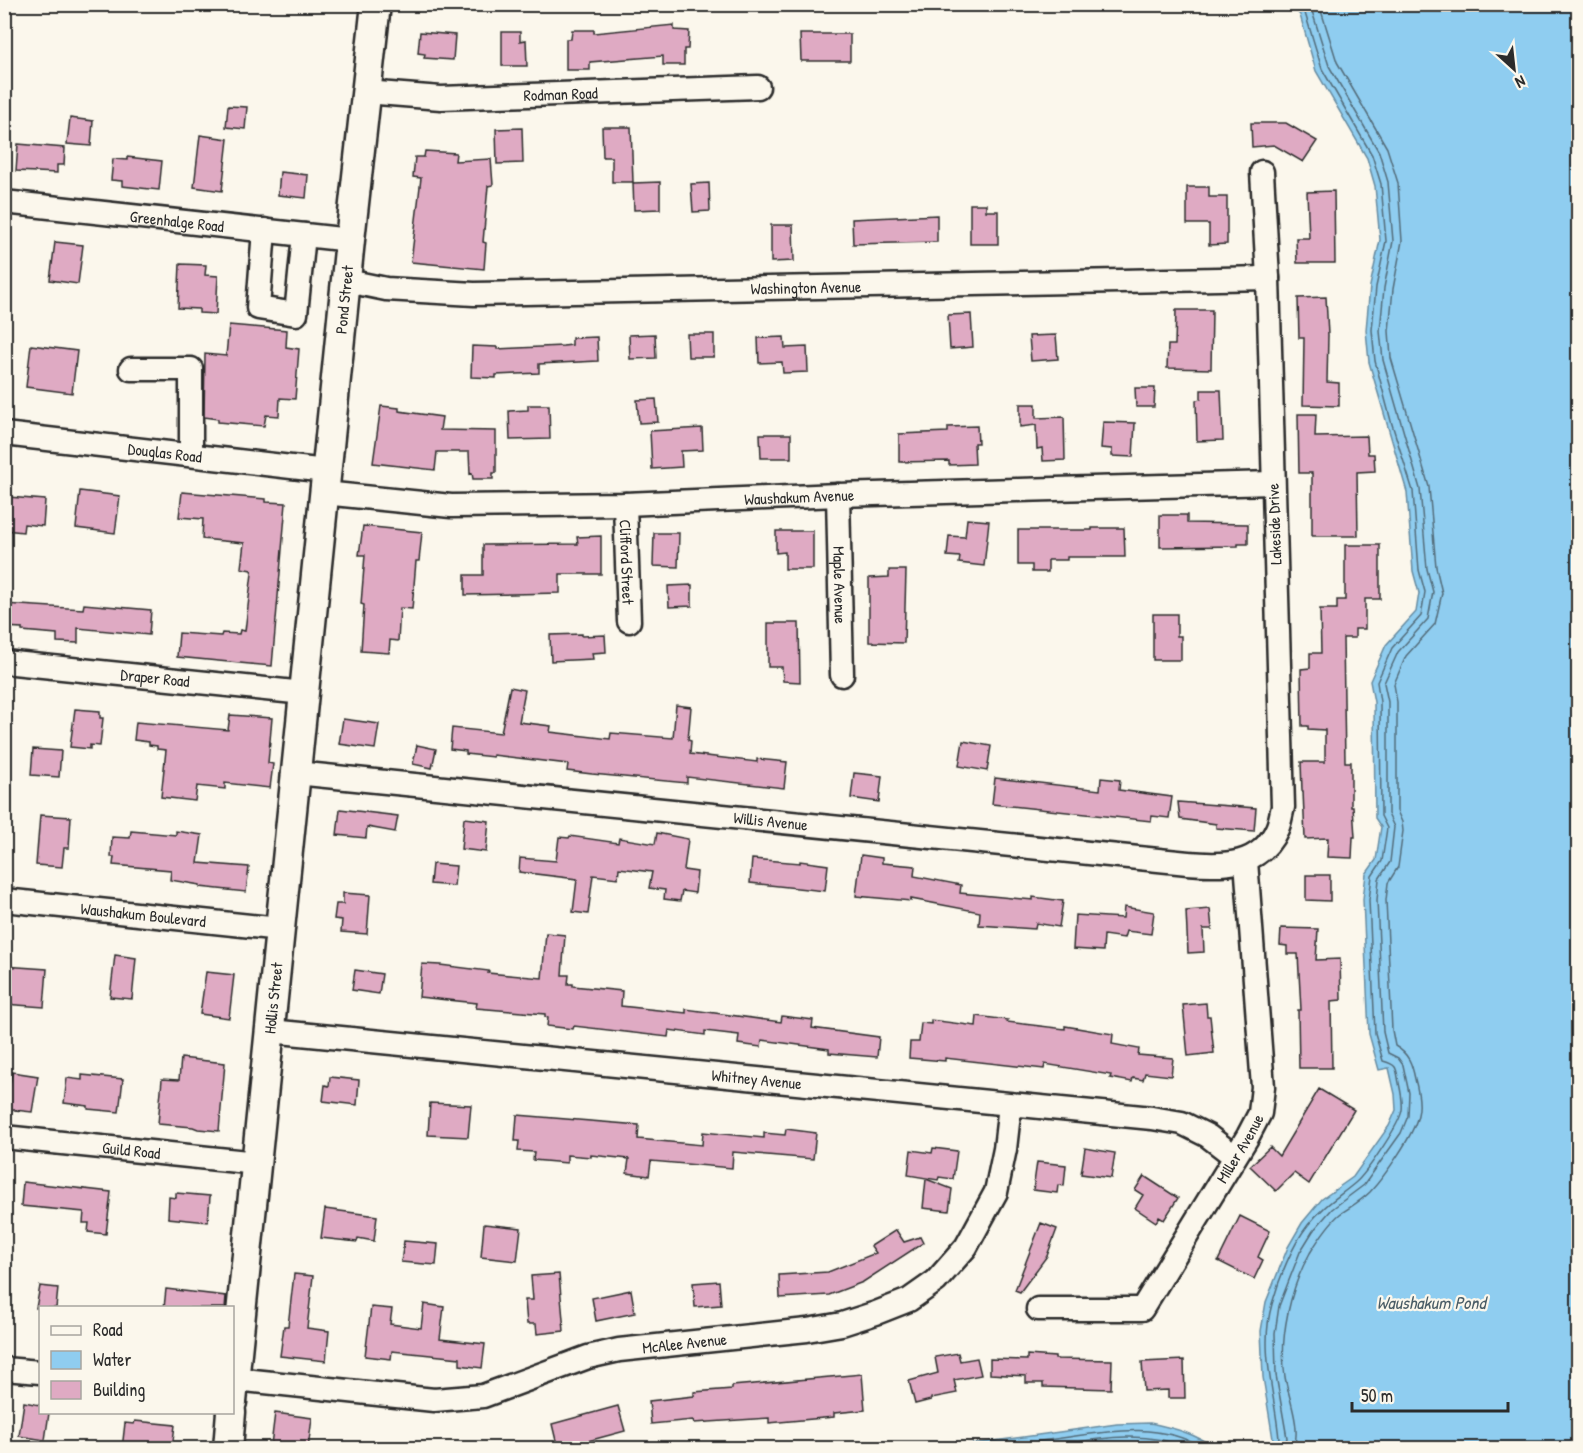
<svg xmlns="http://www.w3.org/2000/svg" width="1583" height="1453" viewBox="0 0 1583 1453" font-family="'Patrick Hand',sans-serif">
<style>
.water{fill:#8fcdf0;stroke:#678ca1;stroke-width:1.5}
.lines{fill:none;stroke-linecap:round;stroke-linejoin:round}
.shore{stroke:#536c7a;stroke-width:1.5}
.building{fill:#dfaac3;stroke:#2b2b2b;stroke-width:1.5}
.minor-casing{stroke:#2b2b2b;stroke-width:27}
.major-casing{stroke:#2b2b2b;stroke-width:33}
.minor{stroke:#fbf7ec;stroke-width:22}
.major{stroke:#fbf7ec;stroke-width:28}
.labels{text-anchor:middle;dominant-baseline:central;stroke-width:4.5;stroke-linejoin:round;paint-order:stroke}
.street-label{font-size:16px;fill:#2b2b2b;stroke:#fbf7ec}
.water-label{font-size:18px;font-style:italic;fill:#495c66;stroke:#fbf7ec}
</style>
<rect width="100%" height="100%" fill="#fbf7ec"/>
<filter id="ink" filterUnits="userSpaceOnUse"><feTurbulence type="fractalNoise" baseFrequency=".0167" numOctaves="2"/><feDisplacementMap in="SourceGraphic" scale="12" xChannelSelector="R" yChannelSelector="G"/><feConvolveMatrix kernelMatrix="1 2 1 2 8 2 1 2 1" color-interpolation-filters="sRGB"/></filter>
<g filter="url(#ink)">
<!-- water -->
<path class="water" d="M1291 5H1578V1448H1266L1273 1439 1263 1377 1261 1331 1266 1302 1288 1247 1302 1223 1322 1199 1353 1177 1389 1126 1396 1110 1395 1094 1389 1068 1379 1070 1369 1034 1363 899 1366 874 1376 860 1381 827 1375 818 1374 702 1370 681 1386 645 1416 612 1419 593 1413 571 1407 492 1369 362 1366 330 1370 286 1380 240 1375 186 1367 158 1316 71 1300 15Z
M1150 1423C1172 1428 1196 1433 1214 1448H943L1117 1424Z"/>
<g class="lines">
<!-- shore -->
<path class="shore" d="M986 1448C1013 1445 1041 1441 1069 1437 1116 1430 1161 1423 1204 1448
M1038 1448C1088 1441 1140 1427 1188 1448
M1274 1448 1279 1439C1275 1394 1259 1349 1272 1304 1279 1279 1292 1245 1308 1225 1323 1206 1337 1198 1355 1183 1366 1174 1400 1124 1402 1110 1403 1102 1401 1092 1399 1083 1396 1068 1398 1065 1383 1061L1375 1033 1369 900 1372 876 1382 861 1387 828 1381 816 1380 702 1377 682 1392 648 1421 616 1425 592 1419 570 1413 491 1391 421 1375 361 1372 330 1376 287 1386 241 1381 184 1372 155 1322 69 1305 13 1299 4
M1283 1448 1287 1438 1276 1375 1275 1333 1279 1306 1300 1252 1313 1231 1332 1209 1364 1185 1401 1133 1408 1116 1409 1093 1403 1065 1398 1058 1388 1053 1383 1032 1377 900 1379 879 1390 862 1394 827 1388 814V702L1384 683 1398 652 1428 619 1433 592 1427 569 1420 489 1383 360 1380 331 1384 288 1393 241 1388 182 1379 152 1329 66 1312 11 1309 4
M1294 1448C1301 1427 1289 1399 1285 1377 1279 1338 1290 1288 1310 1253 1318 1240 1328 1224 1340 1214 1350 1207 1361 1201 1370 1192 1384 1177 1414 1135 1418 1115 1421 1104 1418 1090 1415 1079 1412 1064 1409 1054 1395 1046L1392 1030 1386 900 1388 883 1398 867 1403 831 1402 822 1397 811V702L1394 684 1406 656 1435 624 1442 593 1436 567 1429 487 1391 358 1389 331 1393 289 1402 241 1398 183 1387 148 1337 62 1319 4"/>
</g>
<!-- building -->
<path class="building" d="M674 25V30L689 31 688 49H684V65H663V56L590 62V70H566V39H571L572 30H594V33Z
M420 32 455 35 453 60 424 58 425 54 418 53Z
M502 32H520V41L526 40 527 66H502Z
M800 34H850V61H801Z
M228 106 247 107 245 129 226 127Z
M70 118 93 121 91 146 67 144Z
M1251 123H1286L1317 141 1303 162 1274 145 1252 147Z
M602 127H631L633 182H612V157H603Z
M522 128 523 163 497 164 496 129Z
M200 135 228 139 222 191 194 187Z
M18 144 65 148 64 165H57V173L16 171Z
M425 151 456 153 455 161 491 159 493 185 488 186 483 242 486 243 484 269 411 262 421 178 413 177 415 157H424Z
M127 157 162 161 159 190 122 186V181L111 180 113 159 127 160Z
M280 172 308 175 306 198 278 195Z
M660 182V209L634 210 633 183Z
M709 183 710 211 693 212 691 184Z
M1187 187H1209V197H1227V244L1209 245V224H1187Z
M1334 191 1335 263H1297L1296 238H1309L1307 192Z
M970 204H986V211H998V244H970Z
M937 215V242L853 244 852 219Z
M771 225H793L794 261 771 262Z
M55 242 83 245 78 284 50 280Z
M180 264 206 265 205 275 218 276 216 314 199 313V309L178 308Z
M1326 297 1328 335 1327 382 1339 383V406L1303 405 1304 338H1299L1298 298Z
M1176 310H1212L1211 369 1167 368 1168 345H1175Z
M971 314 973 347 950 349 948 315Z
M229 325 287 330 286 347 299 349 295 399 280 398 279 416 266 415 264 426 218 422V419L204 417 205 354 226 356Z
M655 334 656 358 630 359 629 335Z
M687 334H714V357H688Z
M1056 335 1058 359 1031 361 1029 336Z
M597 337 598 361 539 364V373L496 375V378L471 377 472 346 497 347V349L563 346 572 345V338Z
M784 337 785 348 807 347 808 372 783 373 782 362 759 363 758 338Z
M31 345 77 351 72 393 26 387Z
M1135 388H1155L1154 407H1136Z
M1201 390H1221L1223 440 1197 441 1196 400 1201 399Z
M656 399 658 422 639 423 637 400Z
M1020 404H1036V418L1064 417 1065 460 1043 461 1042 448 1037 449 1036 425 1020 427Z
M528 405H549L550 439 510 440 509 411 528 410Z
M381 406 399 408V411L442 417 440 430 496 431V473H493V479H473L472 473 470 474 469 452H437L435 470 373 463Z
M1298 414H1316L1315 437 1367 436 1368 454H1374L1375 471 1357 472 1358 536H1312V473H1299Z
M1103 422 1135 423 1133 457 1112 456V449L1101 448Z
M977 426 978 443H974L975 464 949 465V461L899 462V434L948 432V427Z
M702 428 703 450 681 451 682 467 652 469 650 431Z
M760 434H791V458H761Z
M80 491 120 496 115 533 76 528Z
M182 492 266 499V502L286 503 272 666 177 657 179 633 221 636 222 633 239 634 240 630 245 631 252 573 251 570 241 568 244 543 202 539 203 519 179 517Z
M8 497 45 500 43 526 24 524 23 532 5 530Z
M1160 515H1187V523L1248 524V544H1238V546L1160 547Z
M967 519 989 521 984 566 959 563 960 557 947 556 949 536 965 537Z
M363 526 422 532 419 561H416L412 609 400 608 398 641 390 640 389 653 361 651 364 605 361 604 365 555H359Z
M1092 528H1124L1125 557H1067V560H1048V572H1032V565H1018V530H1092Z
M776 531H813V569H785V552L776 553Z
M654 533H679L678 567 653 566Z
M601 536V574H560V593L465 595V575H483V545L578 544 577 537Z
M1345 545H1380V599H1365V629H1355V638H1343L1345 762H1351V807H1353L1355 837H1353L1352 858 1327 857 1328 838 1305 839 1303 791H1302L1301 762H1325V730L1308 729V726H1302L1301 669 1310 668V653H1321L1320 609H1337V600H1345Z
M889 570H906L904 643 869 642V578L889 577Z
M692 585V606L669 607 668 586Z
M4 604 83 609 84 604 151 610 149 635 78 628V643L57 642V634L22 631V628L4 627Z
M1153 614H1177V636H1181V660H1153Z
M768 623H799L800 682 783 681 782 667H768Z
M582 634V636L605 635 606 652 592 653 593 659 551 661 550 635Z
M510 687 525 690 519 722 551 726 550 732 610 739 611 733 673 738 676 705 691 707 688 740 691 741 690 754 757 762V759L787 762 784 788 687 777V783L592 774 567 771 568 764 493 755V757L466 754V751L450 749 452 728 501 733Z
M75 709 100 711V718H103L100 746 90 745V749L70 747Z
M230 715 272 718 268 763 273 764 270 788 225 783V789L197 786 195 801 161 797 166 750 157 749V746L149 745V742L134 740 136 722 228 730Z
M343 719 379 724 375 749 339 744Z
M963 741 991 746 987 771 959 766Z
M417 745 436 749 432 768 413 764Z
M33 749 61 751 59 777 31 775Z
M854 773 882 776 879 802 851 798Z
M995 778 1100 790 1101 778 1120 780 1119 790 1172 797 1169 818 1152 816 1151 821 992 804Z
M1178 802 1256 808 1254 831 1216 828V824L1180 819Z
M340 809 398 816 395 832 367 827 366 838 337 835Z
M40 815 71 817 69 848H64L62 867 36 865Z
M464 818 489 821 486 852 461 849Z
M131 831 176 835V831L202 835 198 863 249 867 246 892 200 887V885L170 880 171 870 113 865 114 857H111L112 837 130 838Z
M657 833 688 839 684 870 697 872 695 893 682 891 680 901 664 899 665 890 649 888 652 872 619 868 618 878 593 875 588 914 573 912 577 879 519 872 520 858 556 861 559 837 569 838 570 836 618 843 619 838 655 844Z
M861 855 882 858V863L915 866 914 876 961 885 960 893 1033 900V897L1063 901 1059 927 1036 923 1035 929 979 925 980 912 911 899V901L856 896Z
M752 859 800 863V861L828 865 825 891 750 883Z
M432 864 456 866 454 886 430 884Z
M1306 875H1330V901L1306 900Z
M343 893 370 895 367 934 341 932 342 920 334 919 336 904H343Z
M1124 907 1154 912 1151 934 1126 931 1124 938 1104 935 1103 951 1073 949 1075 915 1123 918Z
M1210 909 1212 929H1203L1204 952 1188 953 1186 911Z
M1281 928 1318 929 1316 960 1340 959 1341 1000 1331 1001 1332 1068H1299L1298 1010H1301L1298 954H1287V946L1280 945Z
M546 933 565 935 562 975H569L568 984H573V986L622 991 621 1006 686 1013V1009L781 1022 782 1016 813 1020 812 1028 879 1037 877 1057 829 1053V1049L762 1040 761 1047 738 1044 739 1035 705 1031V1035L669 1030 668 1037 574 1026 573 1029 547 1026 548 1018 545 1017V1014L476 1008 477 1003 419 997 422 964 440 965 489 971 488 973 542 978Z
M115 955 136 958 132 999 110 997Z
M4 966 47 969 44 1007 4 1004Z
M355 970 382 974 379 994 352 990Z
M206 972 234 975 229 1018 200 1014Z
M1206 1003 1207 1016H1210L1214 1053 1188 1056 1183 1005Z
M977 1016 1008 1020 1007 1022 1065 1029V1026L1113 1034 1112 1044 1139 1049 1138 1055 1173 1058 1171 1076 1145 1073 1143 1080 1133 1078 1132 1082 1110 1078 1111 1075 1045 1064 1044 1069 945 1058V1061L909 1058 910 1042H919L921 1023 931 1024V1020L976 1026Z
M181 1058 225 1063 219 1131 198 1129 193 1127 158 1124 162 1079 179 1080Z
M12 1072 38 1076 32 1112 6 1109Z
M82 1075 123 1079 119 1112 88 1109V1106L64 1103 67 1078 82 1080Z
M330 1077 359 1080 357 1105 323 1101 325 1085 329 1086Z
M1319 1089 1354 1110 1309 1184 1294 1173 1276 1191 1250 1166 1270 1147 1279 1156Z
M430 1103 471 1105 468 1137 428 1135Z
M517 1115 639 1125 638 1139 702 1145 703 1132 764 1138V1133L785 1135 786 1129 816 1133 813 1159 733 1152 732 1168 651 1161 649 1176 627 1173 629 1159 591 1155V1157L567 1155V1163L533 1160 534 1152 518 1151 519 1141H515Z
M933 1148 957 1151 953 1179 939 1177 938 1180 908 1175 911 1150 932 1153Z
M1085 1148 1115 1153 1111 1178 1081 1174Z
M1037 1162 1066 1165 1064 1186 1058 1185 1057 1193 1033 1190Z
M1144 1176 1178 1198 1164 1220 1159 1217 1156 1222 1135 1208 1143 1195 1135 1190Z
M926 1179 952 1189 949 1211 923 1208Z
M23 1182 111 1192 106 1234 88 1232 89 1223H83L84 1212 21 1206Z
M176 1193 210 1196 208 1222 168 1218 169 1197 176 1198Z
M325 1209 377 1216 374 1241 358 1238 357 1242 321 1238Z
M1240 1216 1270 1231 1258 1257 1263 1260 1254 1279 1218 1261Z
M1041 1223 1057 1229 1047 1256 1020 1292 1015 1290Z
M484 1224 521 1228 517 1261 481 1257Z
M896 1230 904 1242 920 1237 923 1243 863 1282 829 1295 780 1298 779 1275 828 1272 876 1253 871 1246Z
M404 1241 438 1244 436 1265 401 1262Z
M294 1274 313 1276 307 1328 329 1331 326 1361 280 1356 284 1326H288Z
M559 1274 564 1331 537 1334 536 1324H527L525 1300H533L531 1276Z
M719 1281 721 1305 695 1307 693 1283Z
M40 1286 58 1288 56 1308H36Z
M166 1289 226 1296 225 1308H164Z
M631 1290 635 1313 596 1321 592 1298Z
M424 1304 444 1307 440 1339 485 1344 482 1368 460 1365V1358L392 1351 391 1359 365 1356 371 1307 392 1309 390 1324 421 1328Z
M958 1353 960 1361 977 1358 981 1375 954 1380 957 1393 931 1398V1400L915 1404 909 1381 938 1373 935 1357Z
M1027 1355 1055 1357V1359L1112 1360 1111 1389 1043 1387V1383H1026V1376L990 1374V1359L1027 1360Z
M1184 1360 1185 1398H1168V1390L1144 1391 1142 1362Z
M862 1374 865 1410 834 1413V1417L769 1423V1418L694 1423 693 1420 651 1424 649 1401 694 1396V1392L732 1389V1386Z
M24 1402 40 1405V1413H49L45 1440 19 1436Z
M618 1406 625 1431 558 1449 552 1424Z
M275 1413 312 1418 308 1449 271 1445Z
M135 1421 175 1425 172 1449H122L125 1423 134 1424Z"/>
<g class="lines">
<defs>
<g id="minor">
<path id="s1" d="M365 92 441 98 758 87"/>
<path id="s2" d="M4 202 350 240"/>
<path d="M264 230 258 308 296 314 304 235"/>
<path id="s3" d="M347 281 386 289 474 294 1268 278"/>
<path d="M131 369H191V455"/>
<path id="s4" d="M4 434 326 471"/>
<path id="s5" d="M324 493 451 506 625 504 838 495 1273 483"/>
<path id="s6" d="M838 495 842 675"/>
<path id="s7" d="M625 504 629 621"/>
<path id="s8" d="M4 662 304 693"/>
<path id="s9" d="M296 773 1188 863C1224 866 1260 867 1277 829 1280 823 1281 814 1283 807L1268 278 1262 172"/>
<path id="s10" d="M4 900 280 929"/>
<path id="s11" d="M270 1031 1152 1118 1182 1123 1208 1136 1234 1156"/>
<path id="s12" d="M4 1137 257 1163"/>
<path id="s13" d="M1038 1309H1142L1248 1136 1260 1113 1263 1087 1246 861"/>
<path d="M4 1369 40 1372"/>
<path id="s14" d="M235 1379 434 1400 483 1396 588 1357 619 1350 807 1330 842 1324 876 1313 909 1300 936 1281 966 1247 996 1192 1005 1149 1010 1105"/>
</g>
<g id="major">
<path id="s15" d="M232 1402 350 240 376 4"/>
<path d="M228 1448 231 1412"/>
</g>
</defs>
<!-- minor casing -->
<use href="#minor" class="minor-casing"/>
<!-- major casing -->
<use href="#major" class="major-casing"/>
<!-- minor -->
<use href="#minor" class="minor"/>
<!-- major -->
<use href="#major" class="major"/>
</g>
</g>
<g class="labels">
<!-- street labels -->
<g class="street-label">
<text stroke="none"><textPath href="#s1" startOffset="196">Rodman Road</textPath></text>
<text stroke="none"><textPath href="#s2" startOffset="174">Greenhalge Road</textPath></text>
<text stroke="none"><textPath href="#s3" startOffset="460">Washington Avenue</textPath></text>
<text stroke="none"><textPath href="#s15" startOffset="1108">Pond Street</textPath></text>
<text stroke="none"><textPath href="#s4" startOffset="162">Douglas Road</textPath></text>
<text stroke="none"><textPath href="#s5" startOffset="476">Waushakum Avenue</textPath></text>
<text transform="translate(1274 524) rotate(-92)">Lakeside Drive</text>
<text stroke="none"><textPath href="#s7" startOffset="58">Clifford Street</textPath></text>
<text stroke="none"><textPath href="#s6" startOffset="90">Maple Avenue</textPath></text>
<text stroke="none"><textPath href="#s8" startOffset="152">Draper Road</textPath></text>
<text stroke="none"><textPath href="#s9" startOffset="477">Willis Avenue</textPath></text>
<text stroke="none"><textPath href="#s10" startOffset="140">Waushakum Boulevard</textPath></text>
<text stroke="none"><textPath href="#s15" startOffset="406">Hollis Street</textPath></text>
<text stroke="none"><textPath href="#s11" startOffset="489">Whitney Avenue</textPath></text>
<text stroke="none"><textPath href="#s13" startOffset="292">Miller Avenue</textPath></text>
<text stroke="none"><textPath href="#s12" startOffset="128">Guild Road</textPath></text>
<text stroke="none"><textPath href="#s14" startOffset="459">McAlee Avenue</textPath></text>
</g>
<!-- water labels -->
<g class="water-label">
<text x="1431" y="1302">Waushakum Pond</text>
</g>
</g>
<!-- margin -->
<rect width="1583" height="1453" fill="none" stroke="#fbf7ec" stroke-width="24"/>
<rect x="12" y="12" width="1559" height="1429" fill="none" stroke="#2b2b2b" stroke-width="2" filter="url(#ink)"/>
<!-- legend -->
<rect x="39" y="1306" width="195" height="108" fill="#fbf7ec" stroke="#a8a59f" stroke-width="1.5"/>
<rect x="51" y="1326" width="30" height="9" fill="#fbf7ec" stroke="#a8a59f" stroke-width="1.5"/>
<text x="93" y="1336" font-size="18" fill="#2b2b2b">Road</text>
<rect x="51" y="1351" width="30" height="18" fill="#8fcdf0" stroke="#a8a59f" stroke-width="1.5"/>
<text x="93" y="1366" font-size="18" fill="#2b2b2b">Water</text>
<rect x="51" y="1381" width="30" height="18" fill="#dfaac3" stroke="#a8a59f" stroke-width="1.5"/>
<text x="93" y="1396" font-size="18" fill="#2b2b2b">Building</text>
<!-- north arrow -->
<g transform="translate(1514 69) rotate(153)" stroke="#fbf7ec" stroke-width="4.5" paint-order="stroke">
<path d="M0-4.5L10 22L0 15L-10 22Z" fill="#2b2b2b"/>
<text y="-9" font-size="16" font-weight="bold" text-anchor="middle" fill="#2b2b2b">N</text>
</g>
<!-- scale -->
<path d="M1352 1402v9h156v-9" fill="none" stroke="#2b2b2b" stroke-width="3"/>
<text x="1361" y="1402" font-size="18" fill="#2b2b2b" stroke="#fbf7ec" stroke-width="4.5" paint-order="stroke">50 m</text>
</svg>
